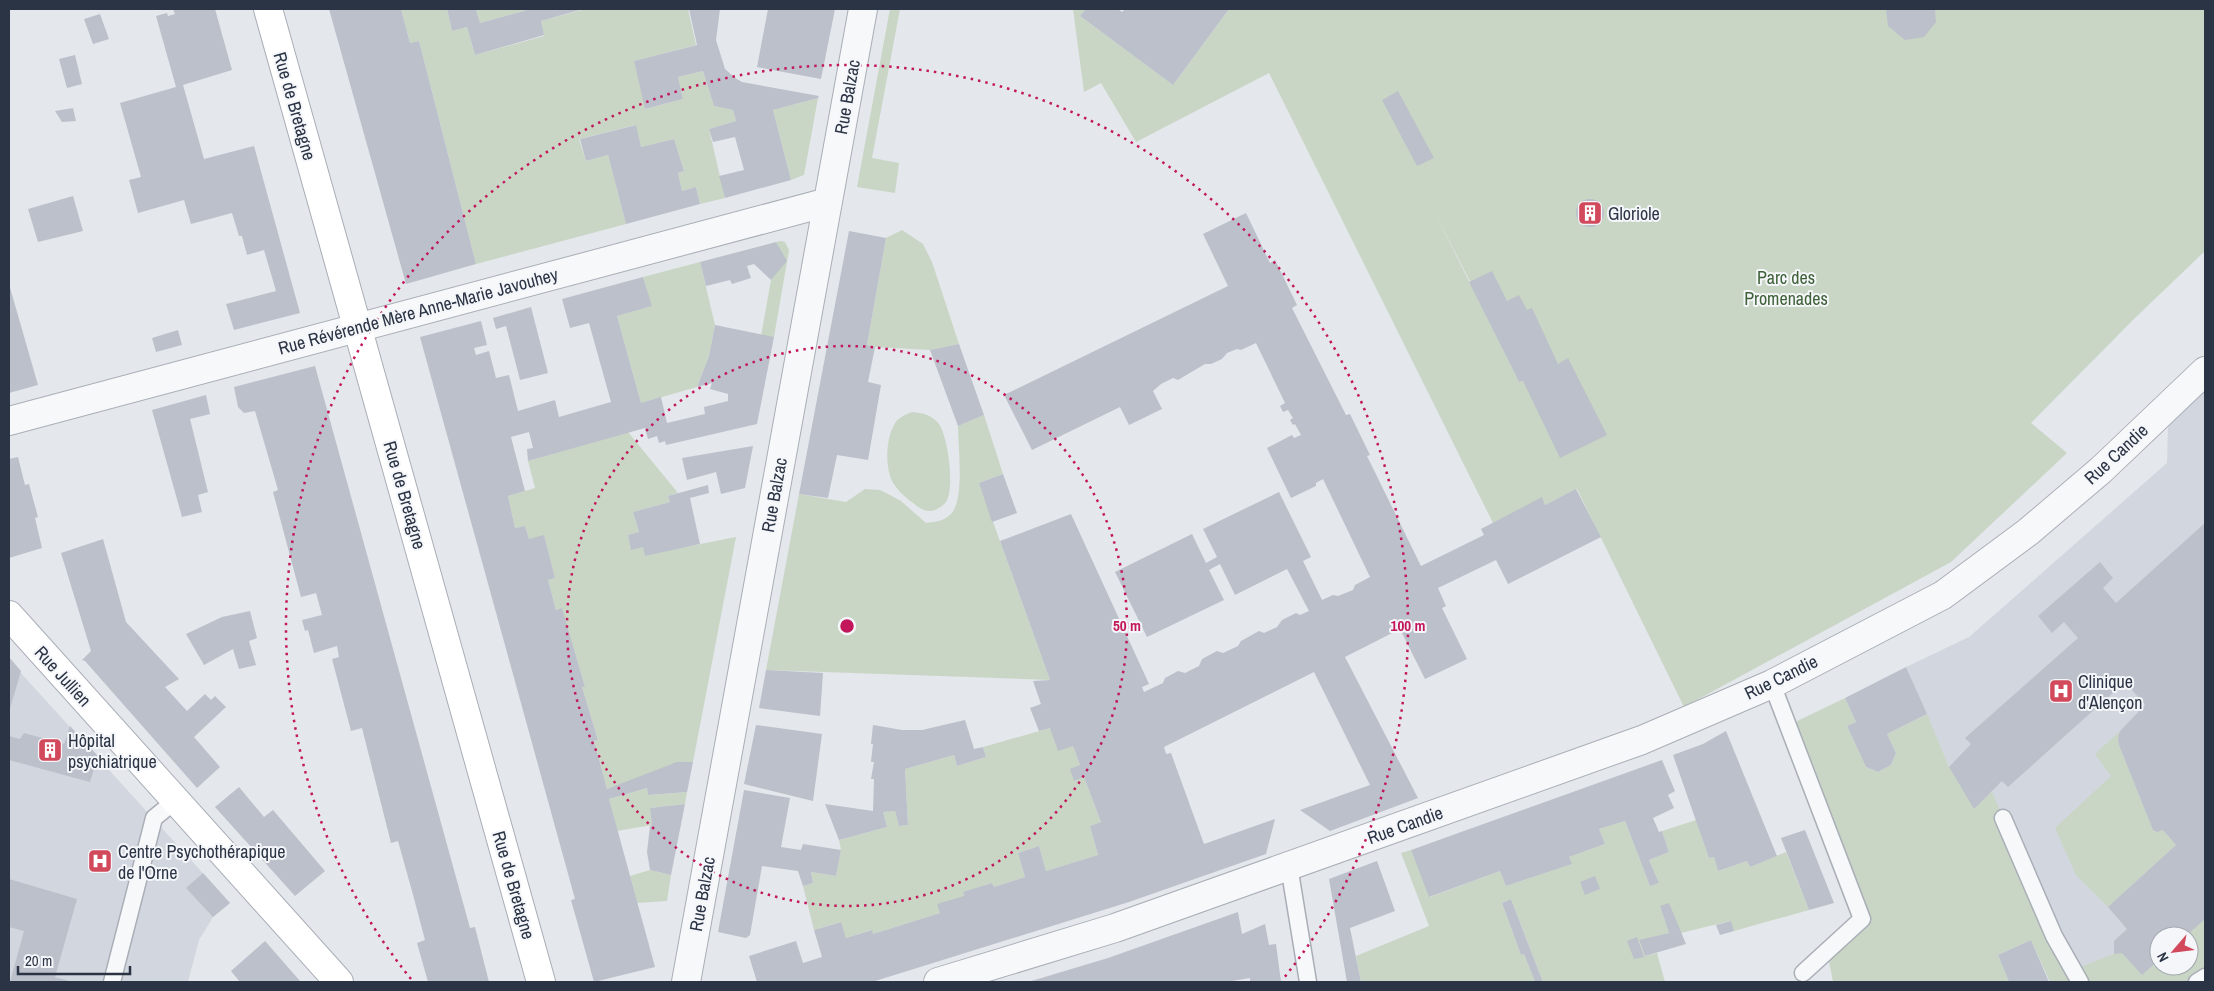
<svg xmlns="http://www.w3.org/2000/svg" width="2214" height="991" viewBox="0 0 2214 991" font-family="'Archivo Narrow',sans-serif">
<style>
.built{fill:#d2d6de;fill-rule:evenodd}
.green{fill:#c9d6c5;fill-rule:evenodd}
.building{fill:#bbc0ca}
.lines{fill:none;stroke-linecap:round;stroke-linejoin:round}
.lane-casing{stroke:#a9aeb7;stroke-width:19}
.street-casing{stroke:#a9aeb7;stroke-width:30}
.secondary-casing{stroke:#a9aeb7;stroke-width:30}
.lane{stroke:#f7f8fa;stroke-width:16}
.street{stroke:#f7f8fa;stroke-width:28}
.secondary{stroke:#fff;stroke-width:28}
.ring{fill:none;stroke:#c2185b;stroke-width:2.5;stroke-dasharray:2.5 5}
.labels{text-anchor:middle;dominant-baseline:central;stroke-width:4;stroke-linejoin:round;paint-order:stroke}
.street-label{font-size:18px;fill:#2b3445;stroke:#f4f6f9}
.poi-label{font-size:18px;fill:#2b3445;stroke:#f4f6f9;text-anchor:start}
.park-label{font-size:18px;fill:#3f6138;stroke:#f4f6f9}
.centre{fill:#c2185b;stroke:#f4f6f9;stroke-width:2.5}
.ring-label{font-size:15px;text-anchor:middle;font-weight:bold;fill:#c2185b;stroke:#f4f6f9;stroke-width:4;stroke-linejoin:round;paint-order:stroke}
</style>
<rect width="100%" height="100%" fill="#e4e7ec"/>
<!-- built -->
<path class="built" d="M2205 391V982H2050L1974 809 1949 767 1906 667 1969 637 2167 463 2168 427ZM2159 936H2189V966H2159Z
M9 660 230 903 213 917 199 940 188 982H9Z"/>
<!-- green -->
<path class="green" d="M401 9H447L452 31 467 27 475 55 544 36 541 21 585 9H688L696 45 634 61 646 109 683 99 678 77 703 71 714 106 733 110 736 121 709 129 725 198 700 204 696 187 682 191 678 173 684 171 674 139 641 147 635 125 579 139 586 161 608 155 626 224 476 264 419 41 410 43Z
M476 9H531L480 23Z
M890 9H900L872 158 899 163 895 193 857 187Z
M1073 9H1086L1080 16 1173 85 1229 9H2205V251L2135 318 2031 423 2067 453 1951 562 1684 707 1577 489 1545 505 1542 498 1493 523 1269 73 1136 142 1101 83 1084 92ZM1435 213 1521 381V382H1519Z
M818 98 804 175 791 180 773 110Z
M902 230 923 244 932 262 959 344 930 350 875 347 867 345 886 238Z
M781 241 785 242 789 250 774 337 761 336 771 280 784 261 776 242Z
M700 262 715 325 709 356 697 387 641 403 617 316 651 306 643 277Z
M912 412C923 413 932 415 939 424 948 437 955 488 946 502 942 507 935 511 930 511 923 511 918 507 913 503 906 498 896 489 892 481 885 466 886 439 894 425 898 417 905 415 912 412Z
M984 415 1003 474 979 483 1050 680 766 670 799 494 846 502 865 489 880 490 890 495 901 501 926 523C935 522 944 521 951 514 965 500 958 446 958 426Z
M628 432 678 493 668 496 670 502 633 512 639 532 628 535 631 549 643 547 645 555 736 537 693 762 607 789 594 741 598 740 582 687H585L562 609 556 610 548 580 555 578 544 536 529 539 525 526 515 528 508 496 535 488 528 461Z
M1845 698 1856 722 1847 726 1866 767 1878 772 1891 765 1896 753 1887 734 1927 714 1949 767 1974 808 1992 792 2054 936 2073 970 2114 954 2122 953 2142 975 2159 960V966H2189V936H2186L2205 919V982H2050L2031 940 1998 955 2009 982H1833L1829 961 1870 923 1793 723Z
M1050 728 1073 746 1080 765 1074 781 1084 777 1101 822 1090 826 1098 855 1046 871 1039 846 1018 853 1025 877 994 887 992 883 963 893 964 896 940 913 873 934 871 930 846 938 840 922 814 930 803 886 813 883 811 872 836 876 841 850 839 840 887 827 883 812 895 811 899 826 908 825 905 769 954 755 957 766 986 757 983 747Z
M2120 731 2118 738 2119 745 2153 830 2157 832 2163 830 2176 845 2108 907 2076 875 2055 828 2111 776 2095 754Z
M647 788 648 795 687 792 685 804 650 808 652 825 617 831 609 799Z
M1696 820 1709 858 1714 857 1718 871 1747 861 1750 867 1786 852 1809 910 1734 931 1730 921 1681 933 1660 906 1669 933 1639 941 1645 956 1657 953 1665 982H1543L1511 899 1502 903 1521 955 1524 954 1535 982H1361L1356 956 1429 926 1401 853 1411 850 1430 897 1500 871 1506 886 1571 864 1569 857 1605 844 1599 829 1625 821 1650 886 1659 883 1649 860 1669 852 1662 831Z
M650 870 671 875 667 901 637 903 630 876Z"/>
<!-- building -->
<path class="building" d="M173 9H215L232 70 183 85 204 159 254 146 300 313 234 330 226 304 276 291 264 250 247 255 242 236H239L232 213 191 224 184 200 138 213 129 180 141 177 120 103 176 87 156 16 167 13 168 16 175 14Z
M329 9H401L410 43 419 41 476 264 406 284Z
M447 9H476L480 23 531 9H583L541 21 544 35 475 55 467 27 452 31Z
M689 9H720L716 40 725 69 735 78 742 82 819 96 818 98 773 110 791 180 725 198 719 176 744 170 735 137 713 142 709 129 736 121 733 110 714 106 703 71 678 77 683 99 645 109 634 61 697 45Z
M768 9H835L821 79 757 67Z
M1086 9H1118L1122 12 1125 9H1229L1173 85 1080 16Z
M1886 9H1935L1936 22 1924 37 1905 40 1888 26Z
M100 14 109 39 93 44 84 19Z
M75 55 82 84 67 88 59 59Z
M1398 91 1434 158 1417 166 1382 100Z
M73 108 76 121 62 122 55 111Z
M636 125 641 147 674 139 684 171 678 173 682 191 696 187 700 204 626 224 608 155 586 161 580 139Z
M73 196 83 231 38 242 28 209Z
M1576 213a14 14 0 1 1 28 0a14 14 0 1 1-28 0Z
M1246 213 1270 263 1275 260 1297 305 1292 308 1346 415 1350 414 1370 455 1367 456 1421 566 1484 535 1481 529 1542 497 1545 505 1576 489 1601 537 1508 584 1496 560 1438 588 1446 606 1442 608 1467 659 1425 679 1400 629 1345 657 1418 798 1330 831 1300 810 1370 785 1314 672 1164 747 1166 754 1171 753 1204 844 1275 819 1266 854 1129 902 872 982H757L749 956 796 941 803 963 822 957 814 930 841 922 846 938 872 930 873 934 940 913 937 904 964 896 963 892 992 883 994 887 1025 877 1018 853 1039 846 1046 871 1098 855 1090 826 1101 822 1084 777 1074 781 1070 769 1080 765 1073 746 1058 751 1050 728 1039 731 1030 708 1041 704 1033 681 1050 680 1000 541 1071 514 1149 684 1142 687 1144 692 1163 683 1165 678 1178 671 1185 673 1199 666 1202 659 1217 651 1223 653 1238 646 1241 641 1259 631 1264 633 1277 627 1282 620 1296 613 1300 615 1309 611 1287 569 1235 595 1220 564 1209 570 1224 600 1147 637 1115 572 1192 534 1206 563 1217 557 1203 529 1279 492 1311 557 1303 561 1322 600 1333 595 1338 596 1353 590 1355 585 1370 577 1323 479 1316 483V486L1291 498 1267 448 1292 435 1294 438 1301 435 1295 424 1293 425 1290 420 1293 418 1288 410 1283 412 1280 406 1285 403 1256 343 1241 350 1237 349 1227 353 1222 359 1211 364H1205L1178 380 1173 378 1161 384 1153 391 1162 409 1129 425 1120 407 1032 450 1004 395 1228 286 1203 234Z
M849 231 886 238 867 345 875 347 868 382 881 385 868 460 837 455 828 498 799 494Z
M776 242 787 261 771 280 754 264 747 266 751 278 732 284 730 280 706 286 700 262Z
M1492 271 1507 301 1519 295 1527 310 1532 308 1558 364 1568 358 1607 435 1560 458 1523 381 1519 382 1469 282Z
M643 277 652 306 617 316 641 403 661 397 667 423 705 414 704 407 728 401V394L710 389 712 383 697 387 709 356 715 325 774 337 757 424 666 445 665 441 659 443 657 436 648 439 645 428 528 461 527 449 533 448 529 432 511 437 525 491 508 496 515 528 525 526 529 539 544 535 555 578 548 580 556 610 562 608 585 687H582L598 740 594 741 607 789 677 762H693L687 792 648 795 647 788 609 799 655 967 594 982 571 900 575 899 420 337 481 321 487 345 474 348 476 355 489 351 496 378 509 375 518 411 555 400 559 417 611 402 589 323 570 328 562 299Z
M9 284 38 385 9 393Z
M531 307 548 373 520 380 506 326 496 329 493 318Z
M178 330 182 345 156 352 152 338Z
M959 344 984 415 958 426 930 350Z
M315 366 470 928 475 927 489 982H428L417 943 425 940 412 891 398 841 391 843 362 728 351 731 332 659 339 657 337 646 314 653 308 630 305 631 302 620 322 615 316 593 301 597 273 492 278 490 255 411 244 413 238 407 234 387Z
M206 395 210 414 190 419 208 492 198 495 202 512 182 517 152 410Z
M753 446 745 488 721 494 716 472 687 480 682 458Z
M18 457 25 485 29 484 38 517 35 518 42 548 9 558V459Z
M1003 474 1017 513 992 522 979 483Z
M708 485 709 493 690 498 700 544 645 556 643 547 631 550 628 535 639 532 633 512 670 502 668 496Z
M2205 523V919L2186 936H2159V960L2142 975 2122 953 2114 954V941L2127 929 2108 907 2176 845 2163 830 2157 832 2153 830 2119 745 2118 738 2120 731 2145 705 2125 682 2008 787 2002 781 1974 809 1949 767 1971 744 1965 738 2078 638 2064 622 2052 633 2038 616 2100 562 2113 578 2103 588 2116 603Z
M103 539 126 622 179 679 165 687 187 711 205 694 211 700 215 696 226 707 194 737 220 767 197 788 85 661 82 660 91 651 61 553Z
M250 611 257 638 249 641 256 665 239 669 233 649 204 665 186 634 222 617Z
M9 657 21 671 9 712Z
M1906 667 1927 714 1887 734 1896 753 1891 765 1878 772 1866 767 1847 726 1856 722 1845 698Z
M766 670 823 673 820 716 759 708Z
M965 720 974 749 983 747 986 757 957 766 954 755 905 769 908 825 899 826 895 811 883 812 887 827 839 840 825 804 873 811 874 779H871L874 762H871L873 744H871L873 725 902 730H922Z
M756 725 822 734 813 801 744 784Z
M70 726 98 756 90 782 9 760V736L20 739 24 733 64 744Z
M1726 731 1777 856 1750 867 1747 861 1718 871 1714 857 1709 858 1673 755 1703 744Z
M1662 760 1675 791 1668 795 1674 808 1653 818 1659 832 1662 831 1669 852 1649 860 1659 883 1650 886 1625 821 1599 829 1605 844 1569 857 1572 864 1506 886 1500 871 1429 897 1411 850Z
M239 787 264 817 273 810 325 871 295 896 215 807Z
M744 790 790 798 781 847 801 850 803 844 841 850 836 876 811 872 813 883 803 886 798 871 762 866 750 935 746 938 718 932Z
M685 804 671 875 650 870 647 852 650 826 652 825 650 808Z
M1805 830 1834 903 1809 910 1781 838Z
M1377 861 1395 911 1350 928 1361 982H1347L1329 879Z
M203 873 230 903 213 917 186 888Z
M1595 876 1600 889 1585 895 1580 882Z
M9 879 77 899 55 977 73 982H10L24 931 9 927Z
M1511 899 1524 933 1543 982H1535L1524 954 1521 955 1502 903Z
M1669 903 1686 944 1645 956 1639 940 1669 933 1660 906Z
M1238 912 1242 934 1265 924 1269 945 1276 944 1281 982H1250V978L1226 982H1028L1108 958Z
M1731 921 1734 931 1720 935 1716 925Z
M1637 937 1644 957 1634 959 1627 941Z
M2031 940 2049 982H2009L1998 955Z
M265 941 293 973 301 982H240L231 971Z"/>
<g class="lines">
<defs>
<path id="lane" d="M1772 684 1862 919 1803 973
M2003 818 2054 936 2080 982
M1289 866 1308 982
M112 982 154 818 175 801
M2197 982 2205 977"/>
<path id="street" d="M9 421 828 202
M686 982 863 9
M938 982 1115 928 1642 740 1772 684 1943 595 2028 532 2101 470 2205 371"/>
<path id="secondary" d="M268 9 541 982
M9 615 339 982"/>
</defs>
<!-- lane casing -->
<use href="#lane" class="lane-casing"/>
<!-- street casing -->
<use href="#street" class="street-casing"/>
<!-- secondary casing -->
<use href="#secondary" class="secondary-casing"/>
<!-- lane -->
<use href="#lane" class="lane"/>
<!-- street -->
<use href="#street" class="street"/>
<!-- secondary -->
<use href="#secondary" class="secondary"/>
</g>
<!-- distance rings -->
<g class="ring">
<circle cx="847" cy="626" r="280"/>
<path d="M411 979A561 561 0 1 1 1283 979"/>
</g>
<!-- icons -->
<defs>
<symbol id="building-square" viewBox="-11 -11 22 22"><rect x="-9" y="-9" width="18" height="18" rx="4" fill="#d1495b" stroke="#f4f6f9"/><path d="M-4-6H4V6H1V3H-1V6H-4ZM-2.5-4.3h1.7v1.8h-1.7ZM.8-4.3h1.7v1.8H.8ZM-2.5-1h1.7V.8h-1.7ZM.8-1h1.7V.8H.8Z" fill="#fff"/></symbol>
<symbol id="hospital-square" viewBox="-11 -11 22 22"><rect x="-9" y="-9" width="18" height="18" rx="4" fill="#d1495b" stroke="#f4f6f9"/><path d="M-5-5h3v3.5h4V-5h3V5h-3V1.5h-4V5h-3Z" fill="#fff"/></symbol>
</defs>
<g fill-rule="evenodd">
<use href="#building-square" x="1576" y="199" width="28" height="28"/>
<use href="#hospital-square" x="2047" y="677" width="28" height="28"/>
<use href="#building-square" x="36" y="736" width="28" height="28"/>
<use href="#hospital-square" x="86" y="847" width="28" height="28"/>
</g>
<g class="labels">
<!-- street labels -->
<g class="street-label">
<text transform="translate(847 97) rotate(-80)">Rue Balzac</text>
<text transform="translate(295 106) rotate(74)">Rue de Bretagne</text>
<text transform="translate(418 311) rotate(-15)">Rue Révérende Mère Anne-Marie Javouhey</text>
<text transform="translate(2116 454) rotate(-43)">Rue Candie</text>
<text transform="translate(405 495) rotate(74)">Rue de Bretagne</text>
<text transform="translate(774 495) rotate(-80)">Rue Balzac</text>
<text transform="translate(63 676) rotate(48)">Rue Jullien</text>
<text transform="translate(1781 677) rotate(-26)">Rue Candie</text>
<text transform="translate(1405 825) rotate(-20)">Rue Candie</text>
<text transform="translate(514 885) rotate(74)">Rue de Bretagne</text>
<text transform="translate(702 894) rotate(-80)">Rue Balzac</text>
</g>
<!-- poi labels -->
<g class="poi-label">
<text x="1608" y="213">Gloriole</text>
<text x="2078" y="681">Clinique<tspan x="2078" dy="21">d'Alençon</tspan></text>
<text x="68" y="740">Hôpital<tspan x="68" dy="21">psychiatrique</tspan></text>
<text x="118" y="851">Centre Psychothérapique<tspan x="118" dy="21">de l'Orne</tspan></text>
</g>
<!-- park labels -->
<g class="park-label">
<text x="1786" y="277">Parc des<tspan x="1786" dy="21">Promenades</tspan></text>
</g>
</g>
<circle cx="847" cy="626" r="8" class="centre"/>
<g class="ring-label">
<text x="1127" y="631">50 m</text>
<text x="1408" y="631">100 m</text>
</g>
<!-- border -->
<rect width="2214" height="991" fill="none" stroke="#2b3445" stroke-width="20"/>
<!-- north arrow -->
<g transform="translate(2174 951) rotate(242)"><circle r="24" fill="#f4f6f9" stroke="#a4a8b1"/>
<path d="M0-4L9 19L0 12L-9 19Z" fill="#d1495b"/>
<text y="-8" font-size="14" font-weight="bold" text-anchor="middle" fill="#2b3445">N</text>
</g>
<!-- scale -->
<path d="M18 966v8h112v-8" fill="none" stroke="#2b3445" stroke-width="2.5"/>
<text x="25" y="966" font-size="15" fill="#2b3445" stroke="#f4f6f9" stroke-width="4" paint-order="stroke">20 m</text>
</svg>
